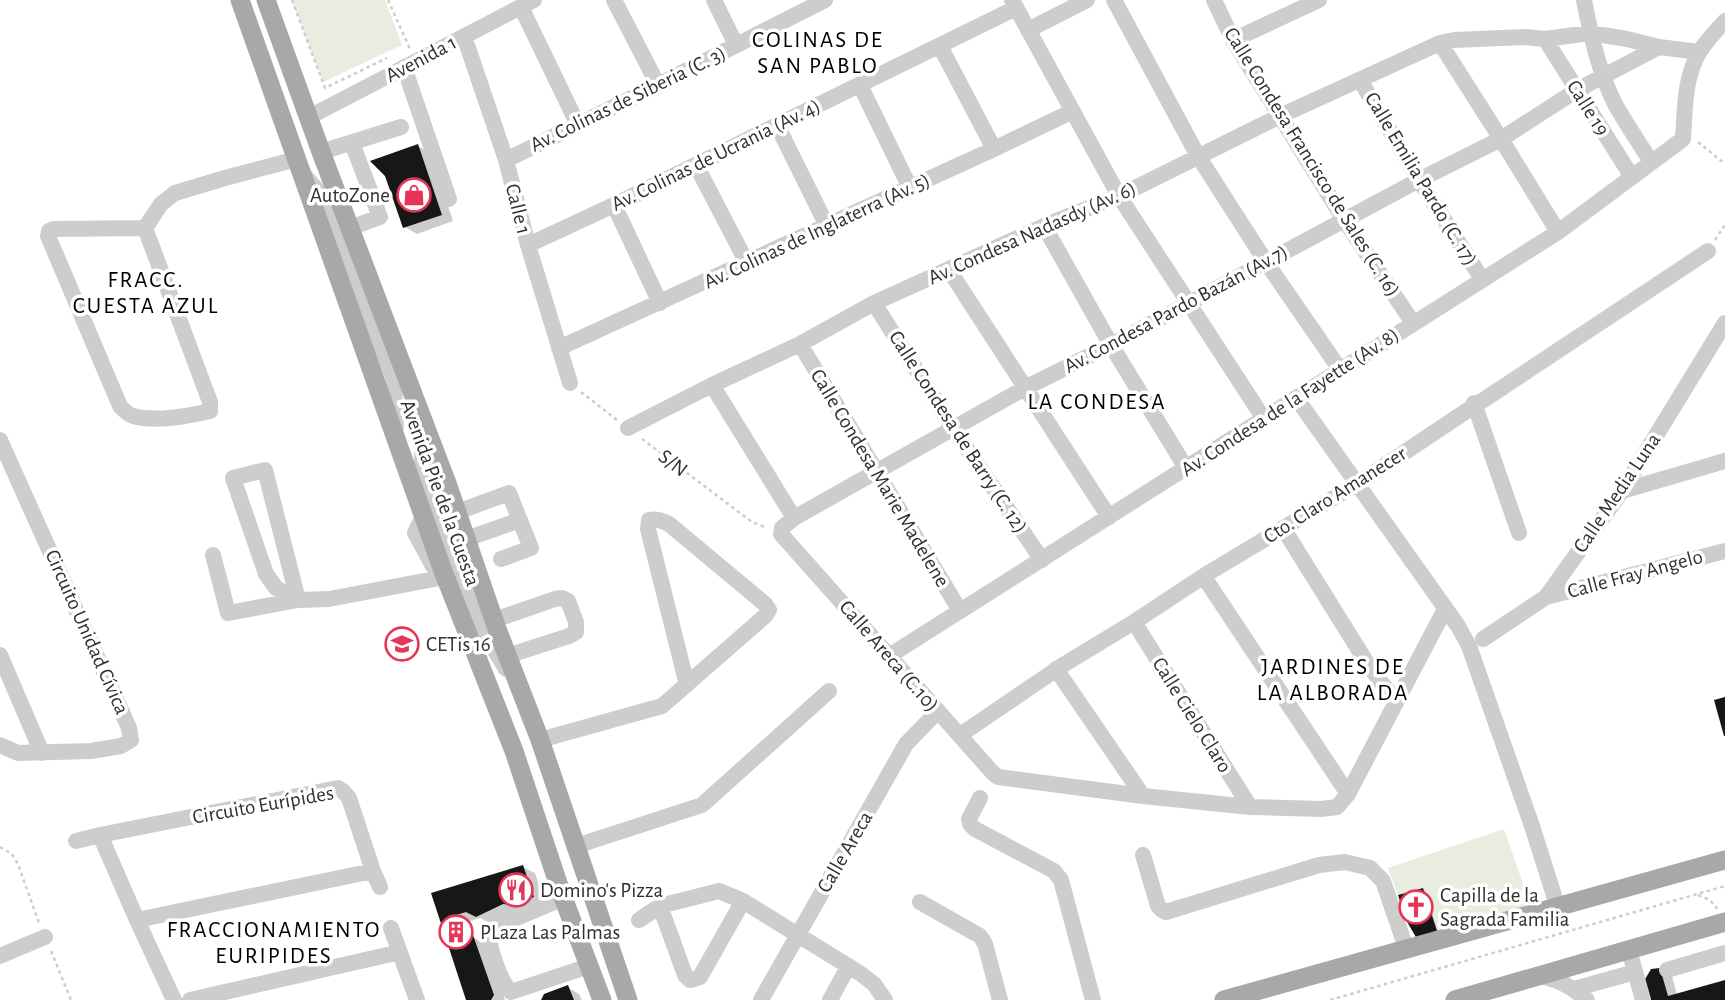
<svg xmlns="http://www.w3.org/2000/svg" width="1725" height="1000" viewBox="0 0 1725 1000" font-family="'Alegreya Sans',sans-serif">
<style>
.green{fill:#e8eddf}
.shadow{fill:#0003}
.building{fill:#171717}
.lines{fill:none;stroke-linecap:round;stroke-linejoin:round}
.path{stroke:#cdcdcd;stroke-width:2.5;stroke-dasharray:3.5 3.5;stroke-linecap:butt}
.minor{stroke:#cdcdcd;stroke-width:16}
.major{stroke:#a8a8a8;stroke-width:19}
.minor-bridge{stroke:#cdcdcd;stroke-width:16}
.labels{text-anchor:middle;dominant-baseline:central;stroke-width:7;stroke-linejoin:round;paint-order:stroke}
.street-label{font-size:21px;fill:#303030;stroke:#fff}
.poi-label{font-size:21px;fill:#303030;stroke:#fff;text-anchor:start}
.neighbourhood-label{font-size:23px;letter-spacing:2px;fill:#000;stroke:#fff}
</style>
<rect width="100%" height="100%" fill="#fff"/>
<!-- green -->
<path class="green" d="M292 0H385L402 45 323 82Z
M1504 829 1531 907 1438 934 1423 888 1398 895 1388 868Z"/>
<!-- shadow -->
<path class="shadow" d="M418 146 430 153 453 221 417 234 405 227 387 175Z
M523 867 535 873 545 903 527 911 516 910 489 923 480 918 467 922 473 937 485 944 505 1000H468L434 894Z
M1423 890 1425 891 1439 935 1418 937Z
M1652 971 1672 976 1677 995 1725 982V1000H1652Z
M567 987 579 994 582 1000H543Z"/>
<!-- building -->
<path class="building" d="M418 144 442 215 403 228 385 176 370 161Z
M1725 697V736H1724L1714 700Z
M523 865 534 897 514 905 503 904 476 917 466 912 456 915 462 930 473 935 494 995 491 1000H466L431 893Z
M1423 888 1438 934 1417 939 1406 920 1398 895Z
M1660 968 1668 996 1725 980V1000H1650L1644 981 1651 969Z
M568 985 574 1000H541L544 994Z"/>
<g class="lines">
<!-- path -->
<path class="path" d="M292 0 325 88 387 58
M388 0 410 49
M1698 142 1725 164
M1715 240 1725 225
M581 392 617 420
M642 439 752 522 767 528
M0 847 12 854 18 864 39 923
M1698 895C1706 898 1713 901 1717 909
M51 951 71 1000
M1330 1000 1725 886"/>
<!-- minor -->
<path class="minor" d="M614 0 658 85
M714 0 736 45
M1012 0 1119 196 1264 419
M1114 0 1198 156 1266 262 1341 371
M1214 0 1233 40 1345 221 1413 323
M1584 0C1591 36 1599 73 1616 106 1627 125 1640 144 1651 162
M521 7 578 125
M1028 30 1087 0
M464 36 506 160 528 245 570 383
M1545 39 1632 177
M1233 40 1319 0
M1440 43 1501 139 1558 232
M940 46 994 149
M404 67 449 199
M1360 80 1419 180 1482 279
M860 85 910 188
M309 117 534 0
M777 125 827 226
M321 152 401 127
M506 160 658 85 825 0
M696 165 747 263
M305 176 324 198 394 380 396 427
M614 205 660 303
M1044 226 1111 345 1186 468
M145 228 210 402V411C189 416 154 422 133 416 127 414 124 410 120 406L48 236 49 231 54 229Z
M145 228 161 204 175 193 225 178 297 159
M350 228 380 217 352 143
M528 245 614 205 1016 8
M949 270 1109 517
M874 303 953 428 1042 560
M800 344 960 611
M559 348 994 149 1073 111
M712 385 794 518
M1297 399 1458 626 1469 646 1532 826 1558 908
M1485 399 1708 251
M1474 403 1519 533
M422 425V464L482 629 506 669
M628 428 712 385 800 344 874 303 1044 226 1119 196 1280 116 1440 43 1454 40 1525 37 1545 39 1590 33 1627 39 1659 47 1699 52
M0 440 129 728 131 740 121 746 91 751 18 753 0 745
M265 470 298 600 276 588 266 574 233 478Z
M1622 491 1725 461
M457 512 509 493 531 548 501 559
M423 516 415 533 434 568 439 570
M1283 528 1367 663 1395 701
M466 539 520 520
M213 555 228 613 298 600 329 599 445 577
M1204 577 1348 794
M1546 597 1725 551
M1445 609 1348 794 1337 807 1321 809 1250 807 1143 796 998 777 992 772 781 534 782 528 794 518 1025 388 1111 345 1419 180 1501 139 1577 90 1659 47
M494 620 555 599 562 598 568 601 576 622V632L569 636 507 656
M1134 622 1250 807
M1483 639 1546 597 1622 491 1725 323
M0 655 42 753
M889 656 1558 232 1683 139C1685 110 1684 77 1700 51 1707 40 1716 31 1725 21
M1056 669 1143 796
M960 735 1063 665 1134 622 1210 572 1357 484 1465 412
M540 740 662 706 765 616 769 610 765 604 669 524C663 521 656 518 649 520L648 529 687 685
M980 798 969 819 970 824 975 829 1054 871 1061 880 1093 1000
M100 835 137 920 174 1000
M76 841 100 835 338 788 344 792 349 798 373 871 380 887
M576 846 702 805 829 691
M1143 855 1158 906 1162 910 1166 912 1319 865 1345 862 1370 868 1383 881 1406 948
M564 898 488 930C489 947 499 980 511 992L589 966
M920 902 980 936 985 944 1000 1000
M660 906 685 975 690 980 700 977 743 901
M137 920 373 871
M639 920 660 906 719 891 743 901 861 974 874 984 885 1000
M391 928 417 1000
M1629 950 1643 1000
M0 956 45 937
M1667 970 1725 953
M1539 976C1559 980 1571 986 1587 1000
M1574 989 1635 972
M190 1000 400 952
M761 1000 906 744 938 711
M830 1000 848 967"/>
<!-- major -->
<path class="major" d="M240 0 443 571 514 751 561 892 602 1000
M266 0 321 152 448 486 497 629 540 740 628 1000
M1224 1000C1391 952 1558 908 1725 860
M1455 1000 1725 922"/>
<!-- minor-bridge -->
<path class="minor-bridge" d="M1465 412 1485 399"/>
</g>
<!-- icons -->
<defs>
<symbol id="shop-ring" viewBox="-11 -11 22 22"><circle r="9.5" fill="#fff" stroke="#e53559" stroke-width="1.5"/><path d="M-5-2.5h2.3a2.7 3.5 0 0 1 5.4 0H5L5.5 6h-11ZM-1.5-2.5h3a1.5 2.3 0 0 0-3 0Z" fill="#e53559"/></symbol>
<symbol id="school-ring" viewBox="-11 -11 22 22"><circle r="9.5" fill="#fff" stroke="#e53559" stroke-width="1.5"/><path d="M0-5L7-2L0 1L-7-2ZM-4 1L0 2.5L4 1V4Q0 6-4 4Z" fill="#e53559"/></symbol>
<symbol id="restaurant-ring" viewBox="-11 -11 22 22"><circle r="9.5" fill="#fff" stroke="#e53559" stroke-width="1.5"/><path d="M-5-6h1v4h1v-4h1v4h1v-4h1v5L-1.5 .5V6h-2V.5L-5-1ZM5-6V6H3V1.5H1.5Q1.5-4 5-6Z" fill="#e53559"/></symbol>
<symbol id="church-ring" viewBox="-11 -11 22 22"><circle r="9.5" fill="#fff" stroke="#e53559" stroke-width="1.5"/><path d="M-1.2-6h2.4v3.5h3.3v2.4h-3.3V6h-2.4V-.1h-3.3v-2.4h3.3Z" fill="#e53559"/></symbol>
<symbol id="building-ring" viewBox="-11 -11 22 22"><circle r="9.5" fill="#fff" stroke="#e53559" stroke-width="1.5"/><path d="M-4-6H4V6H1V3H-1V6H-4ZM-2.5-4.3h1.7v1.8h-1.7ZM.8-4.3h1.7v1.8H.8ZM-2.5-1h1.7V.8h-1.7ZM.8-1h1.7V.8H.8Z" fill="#e53559"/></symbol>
</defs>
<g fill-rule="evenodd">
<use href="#shop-ring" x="395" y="176" width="38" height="38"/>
<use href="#school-ring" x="383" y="625" width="38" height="38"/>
<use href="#restaurant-ring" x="497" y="871" width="38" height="38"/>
<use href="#church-ring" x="1397" y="888" width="38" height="38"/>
<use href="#building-ring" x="437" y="913" width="38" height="38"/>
</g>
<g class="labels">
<!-- street labels -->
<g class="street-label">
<text transform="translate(421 59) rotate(-28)">Avenida 1</text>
<text transform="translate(628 99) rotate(-26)">Av. Colinas de Siberia (C. 3)</text>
<text transform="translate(1588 108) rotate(58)">Calle 19</text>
<text transform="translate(716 155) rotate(-26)">Av. Colinas de Ucrania (Av. 4)</text>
<text transform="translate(1312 162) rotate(58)">Calle Condesa Francisco de Sales (C. 16)</text>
<text transform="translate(1421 179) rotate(59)">Calle Emilia Pardo (C. 17)</text>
<text transform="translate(518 209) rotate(76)">Calle 1</text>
<text transform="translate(817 231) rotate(-25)">Av. Colinas de Inglaterra (Av. 5)</text>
<text transform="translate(1032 233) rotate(-24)">Av. Condesa Nadasdy (Av. 6)</text>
<text transform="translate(1176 309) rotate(-28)">Av. Condesa Pardo Bazán (Av.7)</text>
<text transform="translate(1290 402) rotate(-33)">Av. Condesa de la Fayette (Av. 8)</text>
<text transform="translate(958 432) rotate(57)">Calle Condesa de Barry (C. 12)</text>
<text transform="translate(673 463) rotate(37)">S/N</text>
<text transform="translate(880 478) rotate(59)">Calle Condesa Marie Madelene</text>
<text transform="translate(440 493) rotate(70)">Avenida Pie de la Cuesta</text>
<text transform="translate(1617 493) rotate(-56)">Calle Media Luna</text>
<text transform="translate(1335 495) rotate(-32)">Cto. Claro Amanecer</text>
<text transform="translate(1635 574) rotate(-15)">Calle Fray Angelo</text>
<text transform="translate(87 632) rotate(66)">Circuito Unidad Cívica</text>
<text transform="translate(889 656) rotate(49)">Calle Areca (C.10)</text>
<text transform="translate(1192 715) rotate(58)">Calle Cielo Claro</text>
<text transform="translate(263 805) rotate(-10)">Circuito Eurípides</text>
<text transform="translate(845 852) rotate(-60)">Calle Areca</text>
</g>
<!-- poi labels -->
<g class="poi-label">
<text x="390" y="195" text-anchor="end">AutoZone</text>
<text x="426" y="644">CETis 16</text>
<text x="540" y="890">Domino's Pizza</text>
<text x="1440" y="895">Capilla de la<tspan x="1440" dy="24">Sagrada Familia</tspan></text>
<text x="480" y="932">PLaza Las Palmas</text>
</g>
<!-- neighbourhood labels -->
<g class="neighbourhood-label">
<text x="818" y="40">COLINAS DE<tspan x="818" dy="26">SAN PABLO</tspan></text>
<text x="146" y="280">FRACC.<tspan x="146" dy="26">CUESTA AZUL</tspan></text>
<text x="1097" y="402">LA CONDESA</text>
<text x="1333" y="667">JARDINES DE<tspan x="1333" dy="26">LA ALBORADA</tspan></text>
<text x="274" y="930">FRACCIONAMIENTO<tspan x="274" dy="26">EURIPIDES</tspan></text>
</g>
</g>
</svg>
